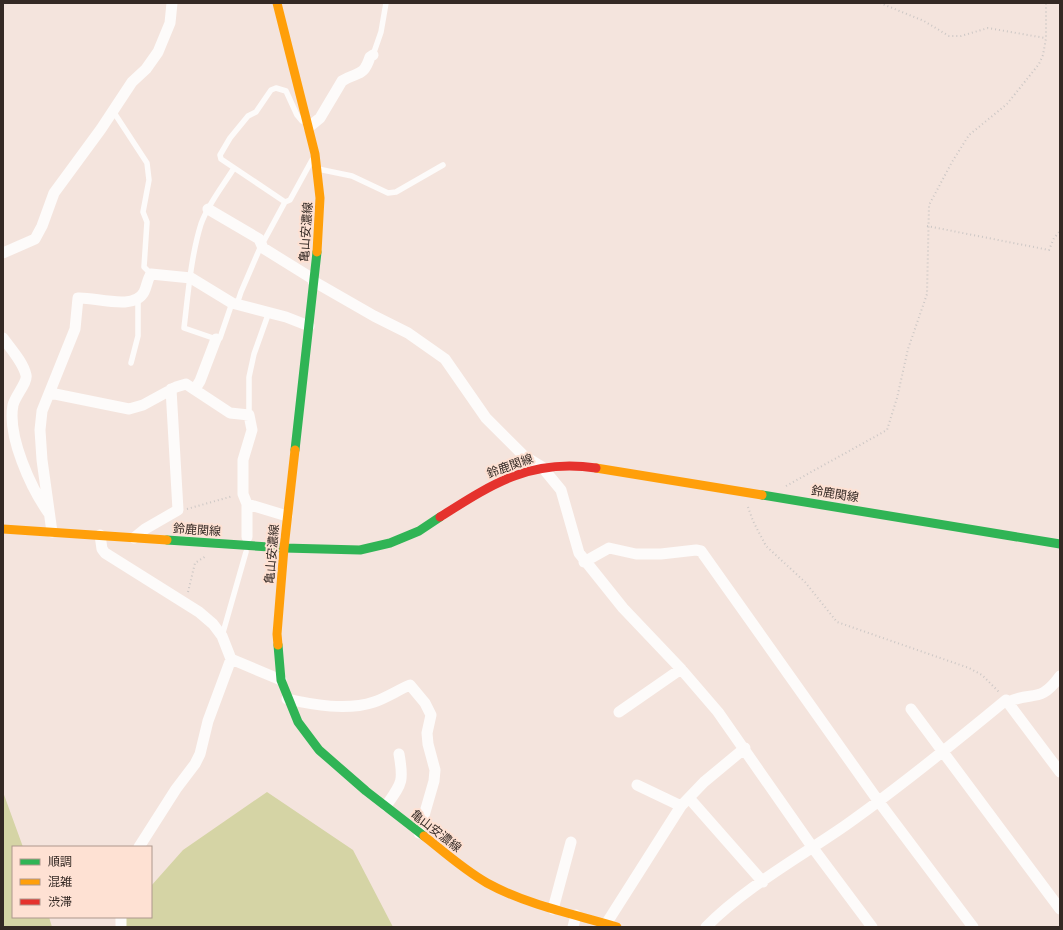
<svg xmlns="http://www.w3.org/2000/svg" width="1063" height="930" viewBox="0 0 1063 930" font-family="'DejaVu Sans','Noto Sans JP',sans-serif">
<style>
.green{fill:#d5d4a5}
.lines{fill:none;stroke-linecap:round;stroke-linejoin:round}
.path{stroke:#ccc7c5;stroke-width:2;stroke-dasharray:1 3;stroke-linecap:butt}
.lane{stroke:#fdfbfa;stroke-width:5.5}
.street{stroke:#fdfbfa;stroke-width:11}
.fast{stroke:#30b455;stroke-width:9}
.slow{stroke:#ff9f0a;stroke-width:9}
.jam{stroke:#e5322d;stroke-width:9}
.labels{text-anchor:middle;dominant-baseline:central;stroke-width:4;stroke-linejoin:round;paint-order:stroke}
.street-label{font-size:12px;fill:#342924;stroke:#fee1d3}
</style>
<rect width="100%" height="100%" fill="#f4e4dd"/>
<!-- green -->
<path class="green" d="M3 792 23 847H13V917H49L52 927H3Z
M267 792 353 850 393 927H115L123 917H151V886L183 850Z"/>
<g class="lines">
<!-- path -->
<path class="path" d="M880 3 924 21 949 36H961L988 28 1045 38
M927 226 1049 250 1054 238 1060 231
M786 486 887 430 897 398 908 349 927 294 929 205 952 162 969 135 1007 104 1039 64 1043 55 1046 38V3
M748 507 753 521 766 546 805 582 837 622 969 668 982 675 1000 693
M187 509 233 496
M188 592 195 563 206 556"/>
<!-- lane -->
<path class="lane" d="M373 55 381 32 386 3
M113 111 147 163 149 180 143 212 147 222 144 267 151 274
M318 169 352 176 388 193 396 192 443 165
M285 202 221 159 220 155 230 138 248 116 256 112 271 90 276 88 286 91 297 115 302 121
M232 303 220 338 216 339 184 328C188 294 191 256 201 224 208 204 223 186 234 168
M237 304 241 292 260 248 285 202 290 200 312 160
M131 363 138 336V299
M249 415V377L254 354 269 312
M222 636 246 552"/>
<!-- street -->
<path class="street" d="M309 127 320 118 342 81C358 71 363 78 370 57L373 55
M208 209 259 239 263 248 313 279
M3 253 35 239 42 226 54 193 101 129 132 82 146 69 158 52 170 23 172 3
M313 281 374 316 408 333 445 359 486 418 524 456 542 467 561 490 579 553 623 608 681 669 718 712 813 848 872 927
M3 338C11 349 23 362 26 375 28 382 15 396 13 405 7 436 31 488 48 512
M195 389 200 381 216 339
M50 393 129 409 143 405 176 387 186 384 230 413 249 415 252 430 243 460V494L247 504V537
M247 504 287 516
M52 532 42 460 40 430 42 411 75 329 78 298C96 297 134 311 144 292 147 286 147 280 151 274L191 278 232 303 286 317 309 326
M100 535 102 549 105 553 199 612 213 624 222 636 231 659 281 680
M134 538 145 529 178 510 171 389
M584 562 609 548 636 554H661L696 550 701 551 879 802 973 927
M287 699C314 705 347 711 374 702 386 698 398 690 410 685L425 703 431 715 427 733 428 744 435 770 434 781 419 833
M1008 702C1033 690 1039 705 1060 676
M911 709 1060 909
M619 712 681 669
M637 785 681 806
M689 798 763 882
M386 806C402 783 404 782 399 754
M139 847 176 789 195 764 200 754 208 721 231 659
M553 909 571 842
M121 917V927
M606 924 681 806 704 782 745 748
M573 927 576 915
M706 927C744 888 800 857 846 825 901 786 954 743 1006 700L1060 772"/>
<!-- fast -->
<path class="fast" d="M295 450 317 252
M762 495 1060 544
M167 540 284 548 360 550 390 543 419 531 440 517
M278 645 281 680 298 722 319 750 366 791 424 836"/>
<!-- slow -->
<path class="slow" d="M277 3 315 154 320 198 317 252
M596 468 762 495
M3 529 167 540
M278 645 277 634 284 548 295 450
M424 836C444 852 464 870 487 883 527 905 574 914 617 927"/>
<!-- jam -->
<path class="jam" d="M440 517C492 484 531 458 596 468"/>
</g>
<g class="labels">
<!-- street labels -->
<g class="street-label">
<text transform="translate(306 232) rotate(-86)">亀山安濃線</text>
<text transform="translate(510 466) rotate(-20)">鈴鹿関線</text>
<text transform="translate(835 494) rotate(9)">鈴鹿関線</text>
<text transform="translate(197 530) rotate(4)">鈴鹿関線</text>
<text transform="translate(272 554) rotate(-85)">亀山安濃線</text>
<text transform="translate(436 831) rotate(38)">亀山安濃線</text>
</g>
</g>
<!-- border -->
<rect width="1063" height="930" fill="none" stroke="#342924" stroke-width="8"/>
<!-- legend -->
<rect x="12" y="846" width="140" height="72" fill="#fee1d3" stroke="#ad978d"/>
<rect x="20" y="859" width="20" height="6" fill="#30b455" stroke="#ad978d"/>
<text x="48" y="866" font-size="12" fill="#342924">順調</text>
<rect x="20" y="879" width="20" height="6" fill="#ff9f0a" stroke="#ad978d"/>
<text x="48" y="886" font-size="12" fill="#342924">混雑</text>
<rect x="20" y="899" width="20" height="6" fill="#e5322d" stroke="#ad978d"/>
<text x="48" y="906" font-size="12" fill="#342924">渋滞</text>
</svg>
